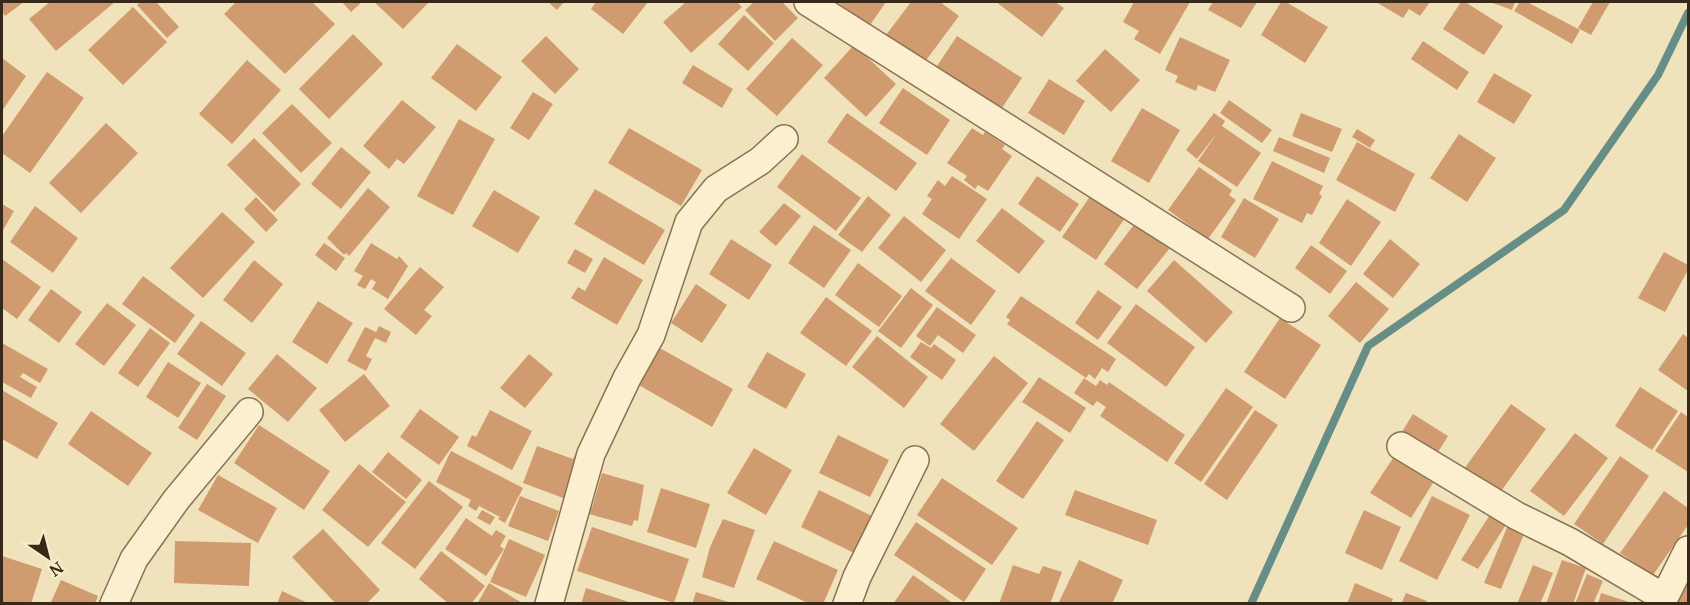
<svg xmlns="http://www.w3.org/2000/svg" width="1690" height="605" viewBox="0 0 1690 605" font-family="'Noto Serif',serif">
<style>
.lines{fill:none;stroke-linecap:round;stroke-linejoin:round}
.stream{stroke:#678e86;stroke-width:8}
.building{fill:#d09c6f}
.minor-casing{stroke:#887255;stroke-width:30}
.minor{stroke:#fbefcf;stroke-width:27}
</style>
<rect width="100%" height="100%" fill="#f0e3bc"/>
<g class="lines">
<!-- stream -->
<path class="stream" d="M1251 604 1368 346 1564 210 1658 75 1688 13"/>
</g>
<!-- building -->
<path class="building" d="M2 2H24L5 16 2 11Z
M50 2H115L56 51 29 19Z
M140 2H156L179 27 167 38 137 5Z
M236 2H312L335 24 285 74 224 14Z
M342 2H362L351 12Z
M374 2H429L403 29Z
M548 2H564L557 10Z
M596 2H648L623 34 591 9Z
M686 2H737L742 7 691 53 663 22Z
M754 2H782L798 18 775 41 745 10Z
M837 2H886L870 25Z
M911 2H940L959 16 924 63 886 35Z
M996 2H1055L1064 8 1042 37Z
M1134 2H1190L1160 54 1134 39 1139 31 1123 22Z
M1213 2H1257L1241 28 1208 10Z
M1281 2H1286L1328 27 1305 63 1261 35Z
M1376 2H1430L1420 16 1409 9 1403 18Z
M1461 2H1465L1503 26 1484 55 1443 29Z
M1490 2H1515L1512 10Z
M1520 2H1527L1580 30 1572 44 1514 11Z
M1593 2H1610L1591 35 1578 28Z
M133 7 167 42 123 85 88 50Z
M744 15 774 43 748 71 718 44Z
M353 34 383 64 329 119 299 89Z
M546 36 579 69 555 94 521 61Z
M957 36 1022 78 1000 111 935 69Z
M1180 37 1230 60 1215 92 1198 85 1196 91 1175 82 1178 76 1165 70Z
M792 38 823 65 777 116 746 89Z
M1423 41 1469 72 1457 90 1411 59Z
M457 44 502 77 476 111 431 78Z
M854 45 896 84 866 117 824 78Z
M1105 49 1140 80 1111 112 1076 81Z
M2 58 26 76 2 111Z
M247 60 281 90 232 144 199 114Z
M693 65 733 89 722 108 682 83Z
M47 72 84 98 30 173 2 153V136Z
M1494 73 1532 95 1514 124 1477 102Z
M1049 79 1085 101 1064 135 1028 113Z
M903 88 950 120 927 155 879 123Z
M533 92 553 104 529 140 510 128Z
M402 100 436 127 404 164 397 159 389 169 363 146Z
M1229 100 1272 130 1262 143 1220 113Z
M292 104 332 143 301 173 262 133Z
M1142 108 1180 130 1149 183 1111 161Z
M847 113 917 163 896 191 827 142Z
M1214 113 1225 121 1222 126 1261 153 1237 187 1198 161 1217 133 1197 159 1186 150Z
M1301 113 1342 129 1332 152 1292 136Z
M459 119 495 139 453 215 417 196Z
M106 123 138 153 81 213 49 183Z
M629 128 702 170 681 206 608 163Z
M972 128 983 135 985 132 1005 145 1002 149 1012 156 988 191 978 185 975 189 964 180 967 176 947 163Z
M1357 129 1375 140 1370 148 1352 137Z
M1459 134 1496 158 1467 202 1430 178Z
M1279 137 1330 158 1324 173 1273 151Z
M254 138 301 184 274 212 227 165Z
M1357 142 1415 174 1395 212 1336 180Z
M341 147 371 172 341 209 311 184Z
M802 154 861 198 836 231 777 187Z
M1272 161 1323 186 1319 194 1322 196 1312 215 1307 213 1302 223 1253 199Z
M1199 167 1232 190 1229 195 1236 200 1208 239 1168 210Z
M952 176 987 199 959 239 922 214 932 199 927 196 938 180 945 186Z
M1037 176 1079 204 1060 232 1018 204Z
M368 188 390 207 349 256 346 253 344 255 327 238Z
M595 189 665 230 644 265 574 224Z
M494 190 540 217 518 253 472 226Z
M1091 195 1125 218 1096 260 1062 237Z
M868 196 891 215 862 252 838 235Z
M256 197 278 220 266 232 244 209Z
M1244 198 1279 219 1255 258 1221 237Z
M1347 199 1381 222 1351 266 1319 243Z
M784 203 801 216 776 246 759 232Z
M2 204 14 211 2 232Z
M35 206 78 238 53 273 10 242Z
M1002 208 1045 241 1019 274 976 241Z
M222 212 255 242 203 298 170 268Z
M904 216 946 250 921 282 878 248Z
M1136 222 1170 248 1137 289 1104 264Z
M814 225 851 250 824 288 788 263Z
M731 239 772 265 749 300 709 274Z
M1390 239 1420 264 1393 298 1363 274Z
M324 243 345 258 336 271 315 255Z
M371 243 397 259 399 256 408 266 388 299 372 289 376 282 371 279 365 289 357 285 363 276 354 271Z
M1311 245 1347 271 1330 294 1295 268Z
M575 249 593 259 585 273 567 263Z
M1664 252 1688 265V270L1665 312 1638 298Z
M604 257 643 280 617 325 571 298 578 287 585 291Z
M951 258 996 291 971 325 925 291Z
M2 259 41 287 17 319 2 308Z
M254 260 283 284 252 323 223 300Z
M1174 260 1233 312 1206 343 1147 291Z
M858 263 902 296 879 327 835 295Z
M420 267 444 287 424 310 432 316 416 335 384 309Z
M143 276 195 315 175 343 122 304Z
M1356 282 1389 309 1360 343 1328 316Z
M696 284 727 305 702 343 671 323Z
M911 288 933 305 901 348 878 331Z
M51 289 82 312 59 343 28 320Z
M1098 290 1122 307 1098 340 1075 323Z
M1021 296 1116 359 1108 372 1102 368 1095 379 1089 374 1086 378 1007 324 1010 320 1006 317Z
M826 297 872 331 846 366 800 333Z
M318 301 353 323 327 364 292 342Z
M107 303 136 325 104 366 75 344Z
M1136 304 1195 347 1166 387 1107 343Z
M937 307 976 335 963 353 938 335 930 346 916 336Z
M1280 318 1321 345 1285 399 1244 372Z
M201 321 246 353 222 386 177 354Z
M379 326 391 332 386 343 375 338 366 356 372 359 366 371 347 361 365 327 376 332Z
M150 328 170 343 138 387 118 373Z
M1683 334 1688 338V391L1658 370Z
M877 336 928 377 904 408 852 367Z
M921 342 931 348 934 344 956 360 942 380 910 357Z
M2 343 48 369 40 383 23 373 20 377 37 387 31 398 2 382Z
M658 347 733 389 712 427 637 384Z
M767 352 806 374 786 409 747 387Z
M277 354 317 388 288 422 248 389Z
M529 354 553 374 525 408 500 388Z
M994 356 1028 383 974 451 940 424Z
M168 362 201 383 178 418 146 397Z
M364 374 390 406 345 442 319 410Z
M1039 377 1086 408 1070 433 1022 402Z
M1084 378 1096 386 1100 380 1107 385 1109 382 1185 435 1167 462 1100 416 1106 407 1097 401 1093 406 1074 393Z
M207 384 226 396 197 440 178 428Z
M1640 387 1678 411 1652 450 1615 426Z
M1226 388 1253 407 1201 482 1174 463Z
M2 390 58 423 37 459 2 439Z
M1511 404 1546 429 1499 494 1464 469Z
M420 409 459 437 439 465 400 437Z
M490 410 532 431 512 470 467 446 472 435 476 437Z
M1255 410 1278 425 1227 500 1204 484Z
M91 411 152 453 128 486 68 444Z
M1681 412 1688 417V472L1655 451Z
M1413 414 1448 436 1435 457 1400 435Z
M1037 421 1064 440 1023 499 996 481Z
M259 425 330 471 304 510 234 463Z
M1575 433 1608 458 1564 516 1530 491Z
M838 435 889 460 870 497 819 473Z
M537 446 573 459 577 450 584 452 566 499 523 483Z
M754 448 792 470 766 515 727 493Z
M451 451 523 488 505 523 498 519 500 517 479 506 476 511 468 506 471 500 436 482Z
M388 452 422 480 406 499 372 472Z
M1620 456 1649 476 1603 544 1574 524Z
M1393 458 1433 483 1411 518 1370 493Z
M359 464 406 502 368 547 322 510Z
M602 473 644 485 638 521 634 520 632 526 582 512 584 506 592 508Z
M218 475 277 508 258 543 198 510Z
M942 478 1018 528 992 565 917 515Z
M429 481 463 507 415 569 381 543Z
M661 488 710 504 696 548 647 532Z
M819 490 872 516 854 553 801 527Z
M1075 490 1157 520 1148 545 1065 515Z
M1664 491 1688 508V525L1653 575 1620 553Z
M520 496 559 511 548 541 508 526Z
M1432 496 1470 515 1437 580 1399 561Z
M482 510 495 517 490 525 477 518Z
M1364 510 1401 527 1382 570 1345 553Z
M1491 513 1507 523 1478 569 1461 560Z
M466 518 492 536 496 530 506 536 500 546 504 549 486 576 445 549Z
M723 519 755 530 734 588 702 577 710 547Z
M916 522 986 569 964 602 894 555Z
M1508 525 1525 532 1501 589 1484 583Z
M592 527 689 559 674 603 577 571Z
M323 529 380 590 366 604H336L292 557Z
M509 539 545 555 526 597 490 582Z
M175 541 251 543 249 586 174 583Z
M774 541 838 570 823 604H810L756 579Z
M441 551 485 586 471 604H449L419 579Z
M2 556 42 569 31 604H2Z
M1079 560 1123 580 1112 604H1058Z
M1562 560 1586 568 1573 604H1546Z
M1013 565 1039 574 1043 566 1062 572 1050 604H999Z
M1533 565 1553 573 1540 604H1517Z
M1688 570V604H1669Z
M1587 574 1603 581 1593 604H1575Z
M913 575 954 604H893Z
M61 580 98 596 95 604H50Z
M489 583 524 604H477Z
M1355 583 1393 599 1391 604H1347Z
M586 588 632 603V604H581Z
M282 591 310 604H277Z
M696 592 732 603V604H692Z
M1406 593 1427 601 1426 604H1401Z
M1601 593 1632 603V604H1598Z"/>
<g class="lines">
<defs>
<path id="minor" d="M808 2 1291 308
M1401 446 1517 516 1570 542 1663 597
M114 604 134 559 176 500 249 412
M549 604 591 454 627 378 651 335 689 222 716 189 760 161 784 139
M847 604 857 577 915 460
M1661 604 1688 550"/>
</defs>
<!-- minor casing -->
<use href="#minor" class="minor-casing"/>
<!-- minor -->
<use href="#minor" class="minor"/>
</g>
<!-- border -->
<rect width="1690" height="605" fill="none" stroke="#36291a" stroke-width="6"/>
<!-- north arrow -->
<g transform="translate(48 557) rotate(145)" stroke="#f7eccb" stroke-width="4.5" paint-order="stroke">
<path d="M0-4.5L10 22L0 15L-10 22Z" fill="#36291a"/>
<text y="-9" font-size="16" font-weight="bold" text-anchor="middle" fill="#36291a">N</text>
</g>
</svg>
